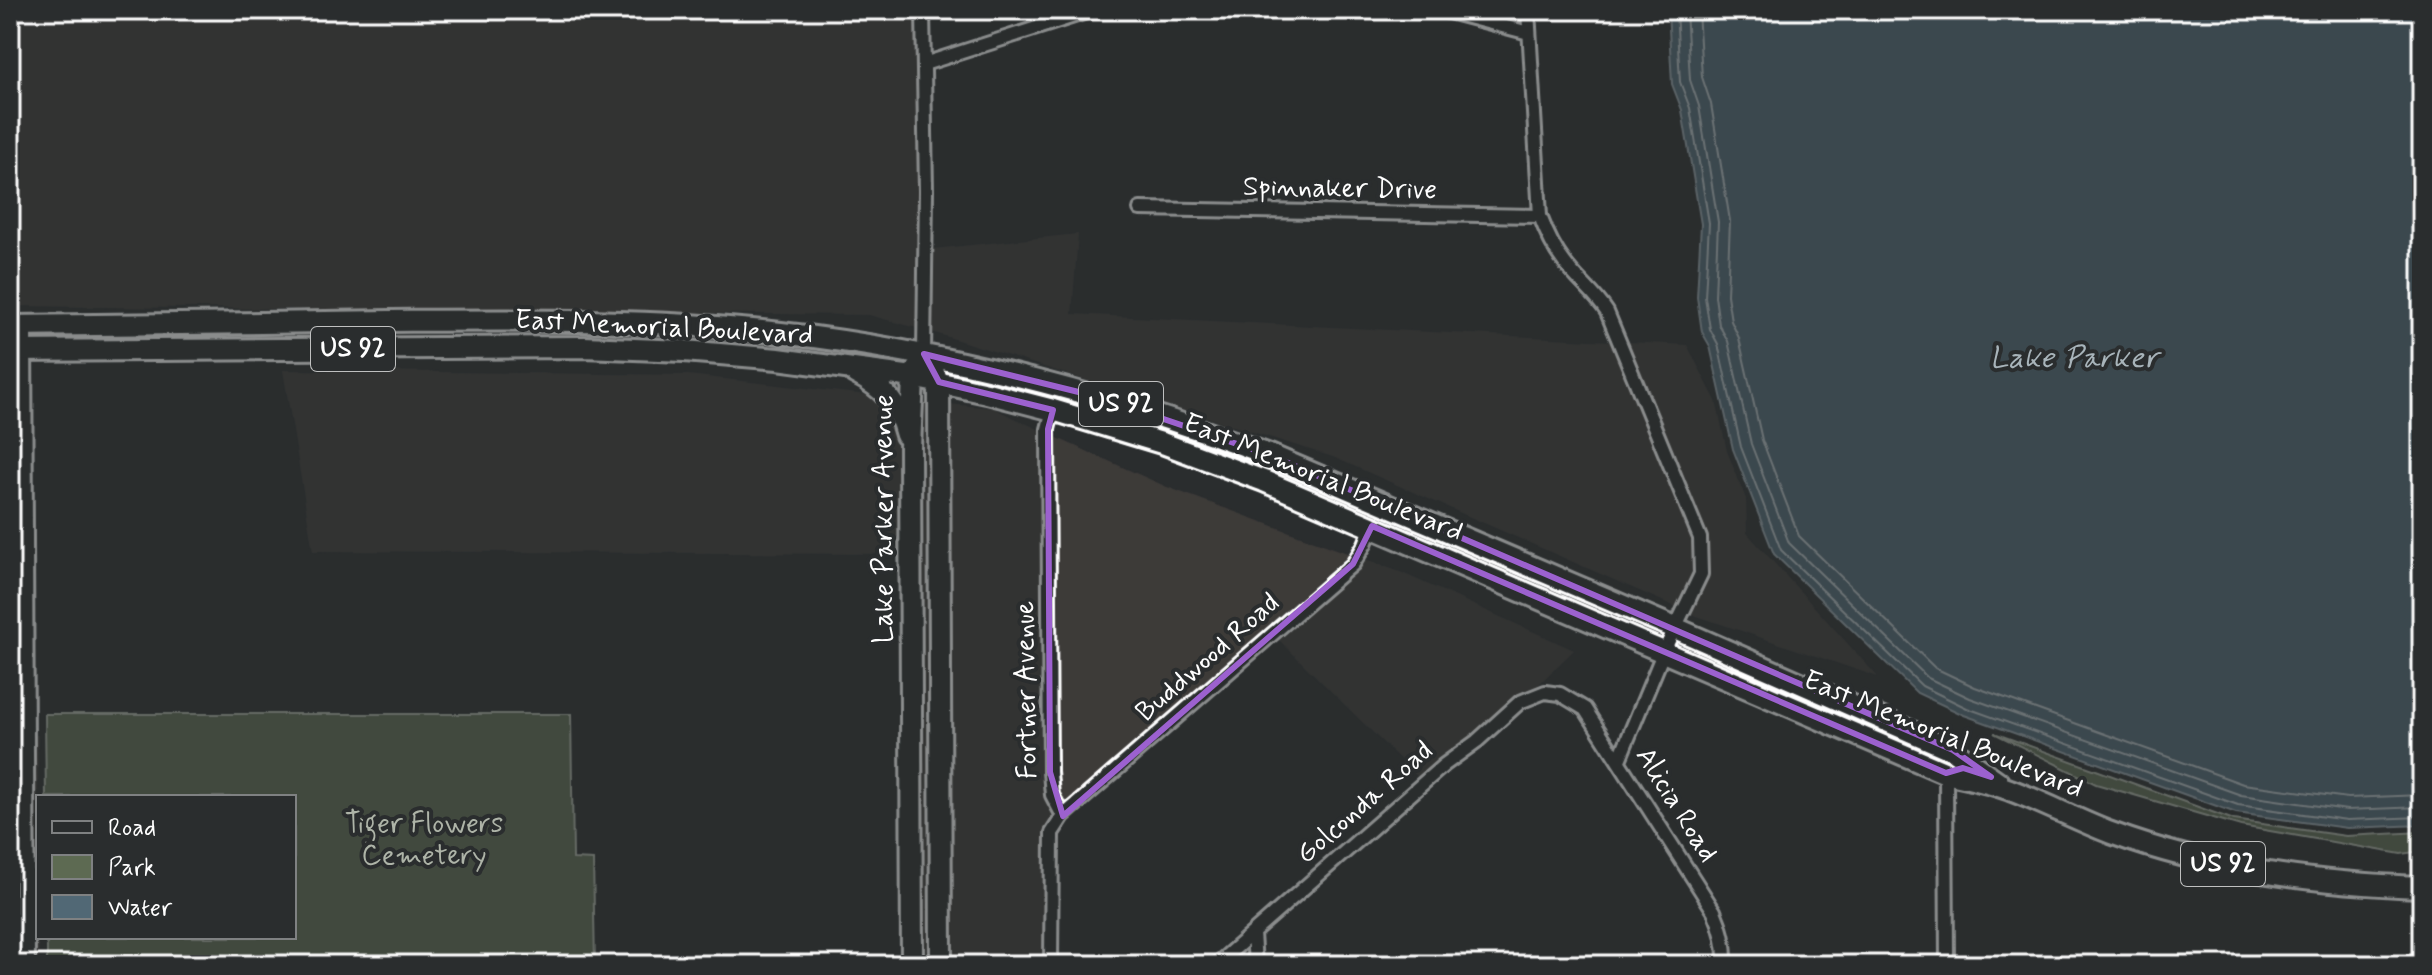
<svg xmlns="http://www.w3.org/2000/svg" width="2432" height="975" viewBox="0 0 2432 975" font-family="Mynerve,sans-serif">
<style>
.built{fill:#3d3a39}
.green{fill:#5d6a52;stroke:#aeb4a8;stroke-width:2}
.water{fill:#516875;stroke:#97a4ac;stroke-width:2}
.lines{fill:none;stroke-linecap:round;stroke-linejoin:round}
.shore{stroke:#b9c3c8;stroke-width:2}
.street-casing{stroke:#fff;stroke-width:18}
.secondary-casing{stroke:#fff;stroke-width:24}
.primary-casing{stroke:#fff;stroke-width:26}
.street{stroke:#2a2d2e;stroke-width:12}
.secondary{stroke:#2a2d2e;stroke-width:18}
.primary{stroke:#2a2d2e;stroke-width:20}
.marked{fill:none;stroke:#9c61cf;stroke-width:6;stroke-linejoin:round}
.labels{text-anchor:middle;dominant-baseline:central;stroke-width:8;stroke-linejoin:round;paint-order:stroke}
.shield{fill:#2a2d2e;stroke:#bfc0c0;stroke-width:2}
.shield-label{font-size:26px;font-weight:bold;fill:#fff}
.street-label{font-size:28px;fill:#fff;stroke:#2a2d2e}
.park-label{font-size:28px;fill:#aeb4a8;stroke:#2a2d2e}
.water-label{font-size:30px;font-style:italic;fill:#a8b4ba;stroke:#2a2d2e}
</style>
<rect width="100%" height="100%" fill="#2a2d2e"/>
<filter id="ink" filterUnits="userSpaceOnUse"><feTurbulence type="fractalNoise" baseFrequency=".0125" numOctaves="2"/><feDisplacementMap in="SourceGraphic" scale="16" xChannelSelector="R" yChannelSelector="G"/><feConvolveMatrix kernelMatrix="1 2 1 2 8 2 1 2 1" color-interpolation-filters="sRGB"/></filter>
<g filter="url(#ink)">
<!-- built -->
<path class="built" d="M10 10H915L918 191 917 328 869 315 10 306Z
M1078 234 1072 314 1610 341 1693 541V572L1676 607 1333 457 932 332 933 249Z
M1627 342 1687 345 1716 401 1727 451 1746 499 1747 533 1878 677 1691 614 1708 578V537Z
M283 370 688 375 876 396 895 424 902 449V554L313 551Z
M10 372H15L18 965H10Z
M920 402 932 403 934 965H920L919 746 922 555 918 554Z
M947 404 993 408 1040 430 1042 773 1044 796 1053 816 1044 833 1043 965H949Z
M1055 437 1167 487 1350 554 1065 804 1059 793 1058 772Z
M1365 559 1400 572 1574 650 1538 685 1515 696 1472 734 1418 777 1278 639 1357 571Z
M32 735H38L39 965H33Z"/>
<!-- green -->
<path class="green" d="M45 714H571L573 859 593 860 595 965H47V937H294V797H46Z
M1994 733 2234 820 2346 836 2422 832V851L2401 854 2241 826 2096 784Z"/>
<!-- water -->
<path class="water" d="M1668 10H2422V825L2347 828 2236 813 1964 715 1917 693 1774 554 1733 449 1710 346 1702 332 1697 297 1701 224 1682 110 1672 84Z"/>
<g class="lines">
<!-- shore -->
<path class="shore" d="M1676 10 1680 82 1690 108 1709 223 1705 297 1710 329 1718 344 1741 447 1781 550 1922 686 1967 708 2238 805 2347 820 2422 817
M1686 10 1690 80 1699 106 1718 222 1715 296 1719 325 1728 341 1751 444 1789 543 1928 678 1970 698 2241 795 2347 810 2422 807
M1698 10 1702 77 1711 104 1730 221 1727 295 1731 321 1739 338 1762 440 1799 536 1935 668 1975 687 2243 784 2348 798 2422 795"/>
<defs>
<path id="street" d="M923 10 926 191 924 354
M1441 10 1529 33
M1528 10 1540 216C1546 232 1553 248 1564 262 1577 280 1595 293 1607 312L1700 538 1701 574 1664 651 1619 760
M924 64 1093 10
M1140 209 1540 216
M1053 410 1048 429 1050 772 1052 795 1063 816
M1946 773 1947 965
M1253 933 1255 965
M1051 965 1052 833 1063 816 1353 564 1365 544 1372 526
M1216 965 1444 765 1477 741 1520 702 1545 692 1560 694 1585 709 1714 911C1722 929 1726 945 1725 965"/>
<path id="secondary" d="M22 326 25 965"/>
<path id="primary" d="M10 326C136 325 263 323 389 321 520 320 651 318 781 333 950 352 1114 396 1272 456L1675 628 1953 750 1998 782
M10 351 584 347 684 351 778 359 913 377 987 393 1053 410 1165 444 1264 481 1946 773C1967 778 1990 782 2010 790 2045 803 2077 820 2111 833 2211 870 2316 883 2422 887
M933 372 939 382 941 965
M855 373C884 388 898 403 906 435
M912 965 910 448 913 377 919 365"/>
</defs>
<!-- street casing -->
<use href="#street" class="street-casing"/>
<!-- secondary casing -->
<use href="#secondary" class="secondary-casing"/>
<!-- primary casing -->
<use href="#primary" class="primary-casing"/>
<!-- street -->
<use href="#street" class="street"/>
<!-- secondary -->
<use href="#secondary" class="secondary"/>
<!-- primary -->
<use href="#primary" class="primary"/>
</g>
</g>
<!-- marked area -->
<path d="M0 0H2432V975H0ZM924 354 1099 397 1272 456 1953 750 1991 777 1963 768 1946 773 1372 526 1353 564 1063 816 1050 772 1048 429 1053 410 939 382Z" fill="#2a2d2e" fill-opacity=".55" fill-rule="evenodd"/>
<path class="marked" d="M924 354 1099 397 1272 456 1953 750 1991 777 1963 768 1946 773 1372 526 1353 564 1063 816 1050 772 1048 429 1053 410 939 382Z"/>
<g class="labels">
<!-- shield labels -->
<g class="shield">
<rect x="311" y="327" width="84" height="44" rx="6"/>
<rect x="1079" y="382" width="84" height="44" rx="6"/>
<rect x="2181" y="842" width="84" height="44" rx="6"/>
</g>
<g class="shield-label">
<text x="353" y="349">US 92</text>
<text x="1121" y="404">US 92</text>
<text x="2223" y="864">US 92</text>
</g>
<!-- street labels -->
<g class="street-label">
<text transform="translate(1340 189) rotate(1)">Spinnaker Drive</text>
<text transform="translate(664 328) rotate(3)">East Memorial Boulevard</text>
<text transform="translate(1323 478) rotate(22)">East Memorial Boulevard</text>
<text transform="translate(884 519) rotate(-90)">Lake Parker Avenue</text>
<text transform="translate(1208 658) rotate(-41)">Buddwood Road</text>
<text transform="translate(1027 690) rotate(-91)">Fortner Avenue</text>
<text transform="translate(1943 735) rotate(22)">East Memorial Boulevard</text>
<text transform="translate(1365 803) rotate(-41)">Golconda Road</text>
<text transform="translate(1676 805) rotate(58)">Alicia Road</text>
</g>
<!-- park labels -->
<g class="park-label">
<text x="424" y="824">Tiger Flowers<tspan x="424" dy="32">Cemetery</tspan></text>
</g>
<!-- water labels -->
<g class="water-label">
<text x="2074" y="358">Lake Parker</text>
</g>
</g>
<!-- margin -->
<rect width="2432" height="975" fill="none" stroke="#2a2d2e" stroke-width="40"/>
<rect x="20" y="20" width="2392" height="935" fill="none" stroke="#fff" stroke-width="3" filter="url(#ink)"/>
<!-- legend -->
<rect x="36" y="795" width="260" height="144" fill="#2a2d2e" stroke="#7f8182" stroke-width="2"/>
<rect x="52" y="821" width="40" height="12" fill="#2a2d2e" stroke="#7f8182" stroke-width="2"/>
<text x="108" y="835" font-size="24" fill="#ffffff">Road</text>
<rect x="52" y="855" width="40" height="24" fill="#5d6a52" stroke="#7f8182" stroke-width="2"/>
<text x="108" y="875" font-size="24" fill="#ffffff">Park</text>
<rect x="52" y="895" width="40" height="24" fill="#516875" stroke="#7f8182" stroke-width="2"/>
<text x="108" y="915" font-size="24" fill="#ffffff">Water</text>
</svg>
